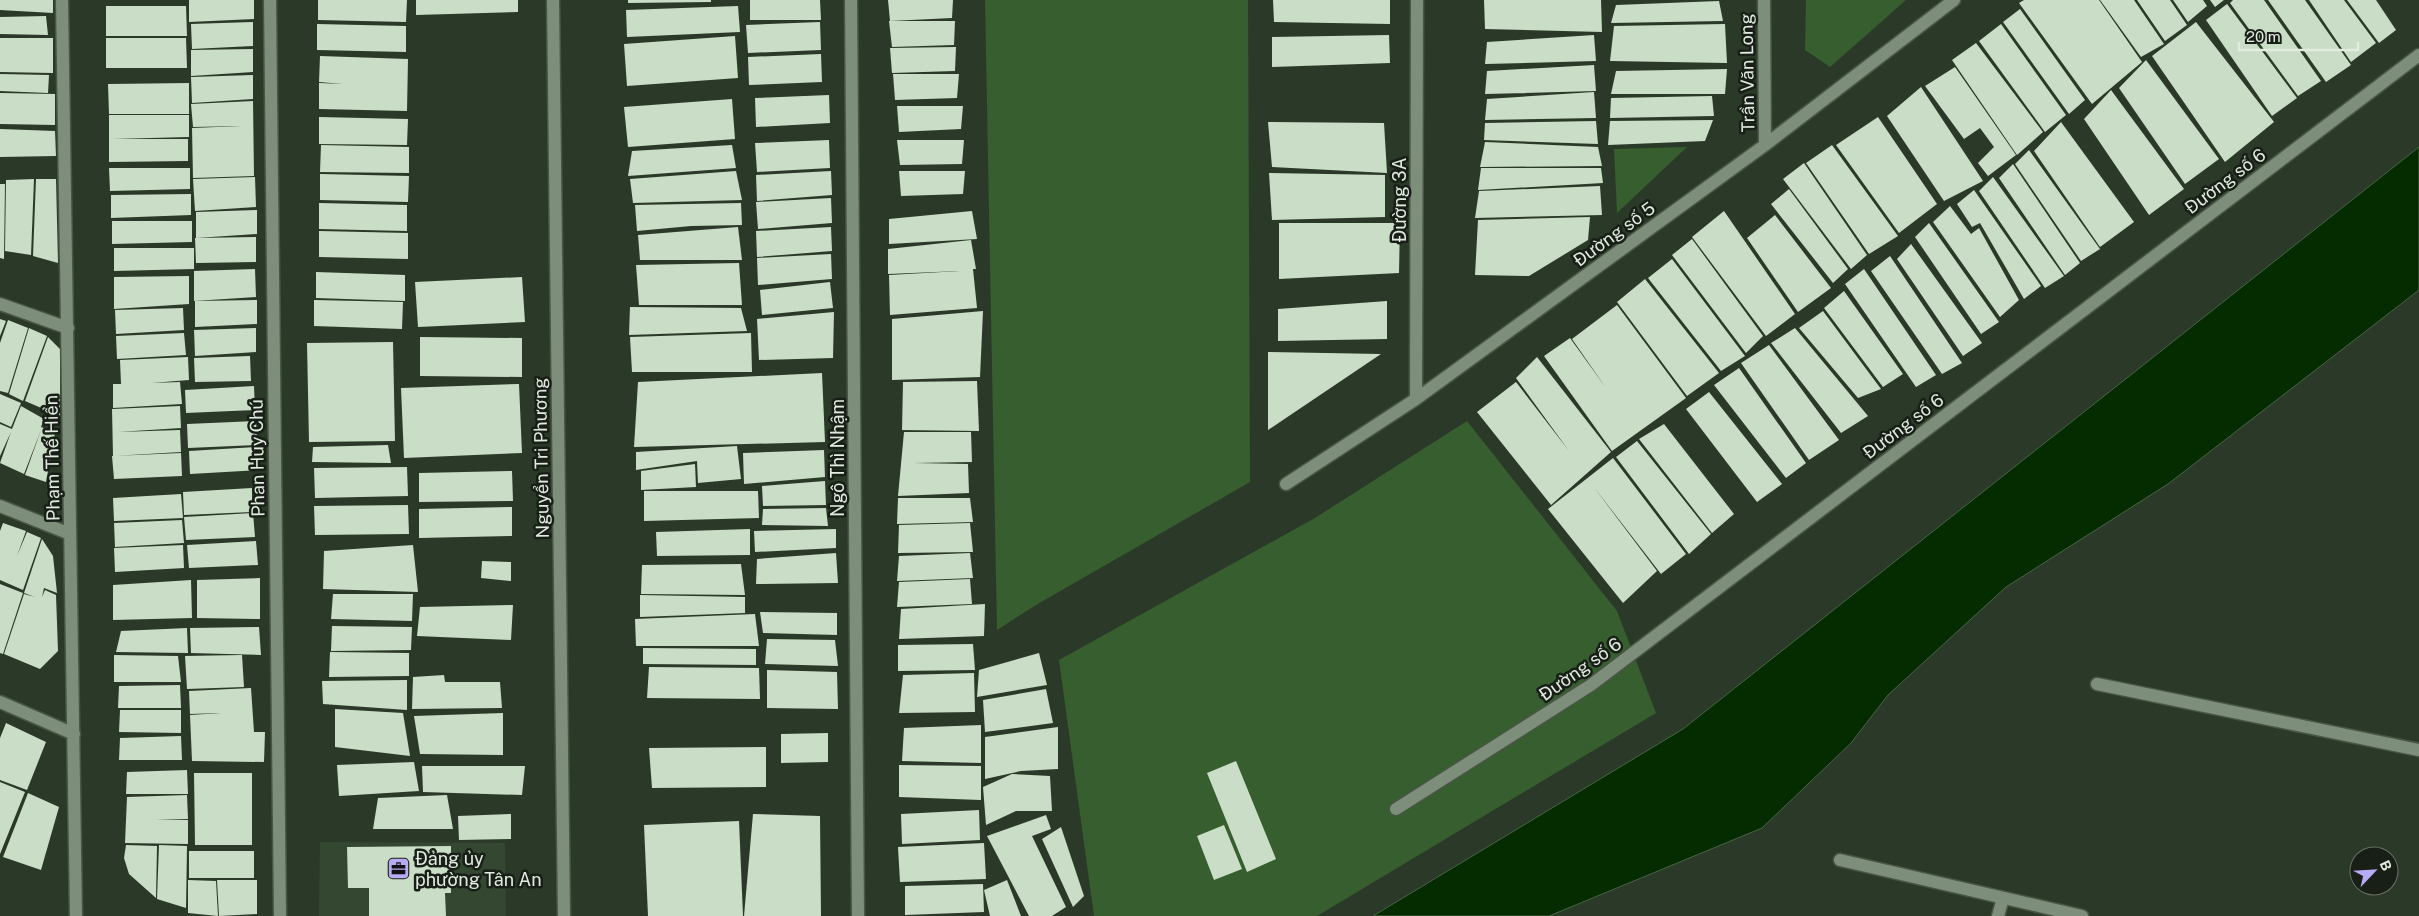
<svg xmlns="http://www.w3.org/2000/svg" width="2419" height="916" viewBox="0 0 2419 916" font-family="'Public Sans',sans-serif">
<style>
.built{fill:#344831}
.green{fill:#365e2f}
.water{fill:#042c00;stroke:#476543}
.building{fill:#caddc6}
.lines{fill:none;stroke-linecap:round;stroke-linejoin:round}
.lane-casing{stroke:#495646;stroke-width:15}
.street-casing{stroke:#495646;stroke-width:15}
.secondary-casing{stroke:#495646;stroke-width:15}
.lane{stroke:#7d8e7a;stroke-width:12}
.street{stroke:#7d8e7a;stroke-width:12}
.secondary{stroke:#7d8e7a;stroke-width:12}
.labels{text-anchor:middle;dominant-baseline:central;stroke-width:5;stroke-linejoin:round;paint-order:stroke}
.street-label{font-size:18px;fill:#e2ebe0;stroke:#181f17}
.poi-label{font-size:18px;fill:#e2ebe0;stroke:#181f17;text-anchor:start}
</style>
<rect width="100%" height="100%" fill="#2b3a28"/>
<!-- built -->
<path class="built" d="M320 842 505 843 506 916H319Z"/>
<!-- green -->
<path class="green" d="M985 0H1248L1250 482 1036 605 997 630Z
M1806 0H1906L1830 67 1805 50Z
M1687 147 1617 213 1614 149Z
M1467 421 1617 611 1656 713 1317 916H1094L1059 660 1315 518Z"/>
<!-- water -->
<path class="water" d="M2419 147V290L2168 484 2006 587 1888 695 1851 743 1762 828 1549 916H1373L1683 729Z"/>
<!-- building -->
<path class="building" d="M0 0H53V13L0 10Z
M189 0H254V19L189 22Z
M318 0H407L406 22 318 20Z
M416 0H518V12L416 15Z
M628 0H711V2L628 3Z
M750 0H820L821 20H750Z
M888 0H953L952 18 890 21Z
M1273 0H1390V24L1274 22Z
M1484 0H1601L1602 32 1485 29Z
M2024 0H2099L2142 62 2092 104 2019 3Z
M2100 0H2134L2164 44 2141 57Z
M2137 0H2170L2187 25 2165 41Z
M2173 0H2203L2207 6 2188 22Z
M2210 0H2224L2215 7Z
M2233 0H2264L2321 81 2298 96 2230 3Z
M2268 0H2305L2351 65 2326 82Z
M2309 0H2344L2376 43 2351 62Z
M2347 0H2376L2396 30 2379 43Z
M1719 1 1723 21 1611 23 1616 5Z
M2227 4 2297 98 2272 116 2206 20Z
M106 6H186L187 36H106Z
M738 6 740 32 627 37 626 10Z
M2020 9 2085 100 2069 114 2003 22Z
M46 16 48 35 0 34V17Z
M889 21H955L954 45 892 47Z
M253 22V46L192 49 191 24Z
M820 22 821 50 748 53 746 25Z
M2196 22 2274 122 2225 162 2152 56Z
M317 24 406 26V52L317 50Z
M1725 24 1727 63 1610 61 1614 26Z
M2001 24 2066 115 2045 132 1979 41Z
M1389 35 1390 63 1272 67V37Z
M1594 35 1596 61 1485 64 1487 42Z
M735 36 738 78 627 86 624 44Z
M0 38H53V73L0 72Z
M106 38H186L187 68H106Z
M1976 43 2043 132 2017 155 1952 60Z
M956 47 955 71 892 73 890 48Z
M253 49V72L191 76V50Z
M821 54 822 82 749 85 748 57Z
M320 56 408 59 407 111 319 109V83L343 84 319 82Z
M2146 60 2219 159 2185 184 2119 88Z
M1594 65 1596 91 1485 94 1487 71Z
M1955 67 2016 155 1988 176 1978 163 1994 147 1980 128 1964 139 1925 86Z
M1727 69 1725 94H1611L1616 71Z
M0 74 49 75 48 93 0 91Z
M893 74H959L957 98 895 100Z
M253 75V99L192 103 191 77Z
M189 83V114H109L108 84Z
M1921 87 1983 181 1944 201 1887 116Z
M2111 90 2184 189 2149 215 2084 119Z
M1594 92 1596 118 1485 120 1487 99Z
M0 93 55 94V125L0 124Z
M829 95 830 123 756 127 755 98Z
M1712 96 1714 116 1610 118 1611 98Z
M732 99 735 139 628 147 624 107Z
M253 101 254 176 193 178 192 128 241 126 193 127 191 104Z
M897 106H963L961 129 899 132Z
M109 115H189V137L113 139H188V161L109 162Z
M319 117 408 119 407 145 319 144Z
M1878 117 1937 204 1899 233 1836 145Z
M1713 120 1705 141 1608 145 1610 121Z
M1596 121 1598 144 1484 140 1485 123Z
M1268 122 1384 123 1387 173 1272 167Z
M2061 122 2134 222 2100 247 2034 151Z
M0 129 55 131 56 156 0 157Z
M829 140 830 168 757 172 755 143Z
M897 140H964L962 164 900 165Z
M1485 142 1598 147 1602 166 1480 167Z
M321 145 409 147V173L320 172Z
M732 145 736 168 628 176 632 151Z
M1832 145 1898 236 1869 254 1806 163Z
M2029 150 2100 249 2081 261 2015 164Z
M1804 163 1867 255 1851 269 1783 179Z
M2013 164 2080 263 2065 275 1999 178Z
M109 168H190V189L110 191Z
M1481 168H1601L1603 183 1478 190Z
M736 171 742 200 633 203 630 179Z
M831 171 832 195 757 201 756 175Z
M899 171H965L963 194 901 196Z
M1269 173 1385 175V217L1272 220Z
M320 174 409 176 408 202 320 200Z
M255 177 256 207 195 211 193 179Z
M1993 177 2064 276 2045 288 1979 191Z
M34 179 31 255 5 251 6 180Z
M36 179H56L58 263 33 256Z
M0 184H5L4 259 0 258Z
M1600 186 1602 215 1475 218 1479 191Z
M1789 189 1848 269 1833 283 1771 204Z
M1974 190 2041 286 2024 299 1980 223 1972 227 1957 204Z
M191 194V215L111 218V195Z
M831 198 832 223 758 229 756 202Z
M319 203 407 205V231L319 229Z
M741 203 742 225 691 226 637 231 635 205Z
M1950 206 1971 234 1979 228 2019 300 2000 317 1933 222Z
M257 210V234L196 238V212Z
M972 211 977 239 889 244V219Z
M1724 211 1795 314 1766 336 1692 237Z
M1775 215 1831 288 1798 312 1747 238Z
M1590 217 1588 240 1529 276 1475 275 1478 220Z
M112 221H192V242L112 244Z
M1279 223H1400L1399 273 1279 279Z
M1929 223 1999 322 1981 334 1915 237Z
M738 227 742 260H640L638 235Z
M831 227 832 251 757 257 756 231Z
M319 231 408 233V259L319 257Z
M256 237V262L196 263 195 238Z
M1692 239 1763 336 1746 353 1672 255Z
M971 240 976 269H973L977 308 890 315 889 275 960 271 888 274V249Z
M1911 244 1982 343 1963 356 1897 259Z
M114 248H194V269L114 271Z
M831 254 832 279 758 285 757 258Z
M1890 256 1962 363 1942 374 1871 271Z
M1672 259 1745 356 1721 371 1648 278Z
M739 263 742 305H639L636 265Z
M255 269 256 297 194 301V271Z
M1864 269 1936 375 1916 387 1845 284Z
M316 272 405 275V301L316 298Z
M189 276V304L114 309V277Z
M522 277 525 322 418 327 415 282Z
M1645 279 1719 373 1687 396 1617 302Z
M830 282 833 308 762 315 760 290Z
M1844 291 1903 374 1883 387 1824 308Z
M257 300V324L195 327V301Z
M314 300 403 302 402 329 314 326Z
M1387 301V339L1278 341V309Z
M1617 305 1686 398 1612 451 1544 356 1570 338 1606 388 1572 339Z
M630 307 741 308 747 331 629 335Z
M183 308 184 330 116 334 115 310Z
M983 311 980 377 892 380V319Z
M1823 311 1881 389 1858 398 1799 328Z
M834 312 833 358 759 360 757 319Z
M0 319 6 321 0 336Z
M8 320 28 328 8 393 0 391V343Z
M29 328 47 336 23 401 9 394Z
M256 328V352L195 356 194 330Z
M1795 328 1868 416 1841 433 1771 343Z
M184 333 186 355 117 359 116 336Z
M751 333 752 372H632L630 337Z
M48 337 60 349V416L25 401Z
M420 337 522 338V377L420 376Z
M393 342 395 441 309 442 307 343Z
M1769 345 1839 440 1809 460 1741 363Z
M1268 352 1381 354 1268 430Z
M250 356 251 381 195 382 194 358Z
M188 357 189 380 151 383 180 382 182 404 113 408V384H121L120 360Z
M1537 357 1611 452 1551 505 1477 412 1516 382 1569 451 1516 378Z
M1739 368 1806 463 1786 478 1714 385Z
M822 373 825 442 634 447 638 382Z
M977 381 979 431 902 430 903 382Z
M519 384 522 453 404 458 401 388Z
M254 386 255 410 186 413 185 390Z
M1709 392 1782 484 1757 502 1686 409Z
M0 394 21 403 11 427 0 422Z
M21 406 44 419 41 427 55 433 46 482 25 475 41 430 24 474 0 463 11 432 0 456V424L12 429Z
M180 406 181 428 118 432 180 430 181 452 113 456 112 409Z
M256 421 257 445 188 448 187 424Z
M1664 424 1734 514 1712 533 1639 439Z
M904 432H971L972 462 914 463 968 464 969 493 898 496Z
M1637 441 1711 534 1689 554 1616 457Z
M388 445 391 463 312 462 313 447Z
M737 446 741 479 698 483 697 461 636 470V452Z
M257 447 259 470 190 474 189 451Z
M824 450 825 477 744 484 743 453Z
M181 453 182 476 114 479 112 456Z
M1613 458 1686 554 1661 574 1593 486 1657 571 1623 603 1548 509Z
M695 464 696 487 641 490V471Z
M407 467 408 496 315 498 314 468Z
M512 471 513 501 419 502V473Z
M825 481 826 505 763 506 762 486Z
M252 488V512L184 515 183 492Z
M644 491H758L759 518 644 521Z
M181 494 183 518 114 521 113 498Z
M898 498H970L973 522 897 524Z
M408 505 409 534 315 535 314 506Z
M512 507V536L419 538V509Z
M826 508 828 526 762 525 763 509Z
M253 513 255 537 186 540 184 517Z
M182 520 184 543 115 547 114 523Z
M3 523 26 531 17 556 27 532 41 538 23 590 0 580V531Z
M970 523 973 552 898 553 899 525Z
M750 529V555L657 556 656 532Z
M836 529V548L755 552 754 531Z
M42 539 53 556 57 593 44 588 42 597 45 590 56 595 58 651 40 669 4 654 24 594 35 597 24 593Z
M256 541 258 565 189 568 187 545Z
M183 545 184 568 115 572 114 548Z
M413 545 418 592 323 589 324 551Z
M836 553 838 583 756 584 757 559Z
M970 553 973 578 897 581 899 556Z
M482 561 511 562V581L481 578Z
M741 564 745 595 641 594 642 565Z
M260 578V619L197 618V580Z
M970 579 972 604 897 607 899 582Z
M191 580 192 618 113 620V585Z
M0 584 23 593 3 654 0 653Z
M333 594H413L412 621 331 619Z
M640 595 745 597V613L640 617Z
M985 604 984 636 899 639 901 609Z
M513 605 511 640 417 636 420 607Z
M760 612 837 613V635L763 633Z
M755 614 759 646H636L635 619Z
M332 626 412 627 411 650 331 651Z
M259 627 261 655 191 653 190 628Z
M187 628 188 653 116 652 121 631Z
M767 639 835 640 838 666 765 664Z
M973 644 975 670 898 671V645Z
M643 648 756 649V665L643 664Z
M330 652 409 653V676L329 677Z
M1039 653 1047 685 977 697 979 670Z
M114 655 178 656 181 682H114Z
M242 655 244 687 187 689 185 656Z
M649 667 759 668 760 699 647 698Z
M767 670 837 672 838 709 767 708Z
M974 673 975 712 899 713 903 675Z
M444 675 445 682H500L502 708 412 709 413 677Z
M407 680V710L323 704 322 681Z
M180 685 181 708H118L119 686Z
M251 688 254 732H265L264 762 192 761 190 715 221 713 190 714 189 691Z
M1046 689 1053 723 985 732 983 700Z
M335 709 403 713 410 756 335 747Z
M120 710H181V733L119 732Z
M503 713V755L420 754 414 716Z
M6 723 46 742 27 790 0 780V738Z
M981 725V763L902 761 904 728Z
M1058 727V769L1021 771 985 779V737Z
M828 733V762L781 763V734Z
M181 736 182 760H119L120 738Z
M766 747V787L652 788 649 748Z
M1236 761 1276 859 1247 872 1207 773Z
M414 762 419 791 339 796 337 765Z
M899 765 981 766V800L899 797Z
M422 766H525L522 795 423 792Z
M187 770 188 794H126L127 772Z
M194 773H252V845H195Z
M1012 774 1050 776 1052 811H1016L986 825 983 787Z
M0 782 25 792 0 854Z
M28 793 59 807 41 870 3 857Z
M187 795 188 819 156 820H188V844L125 843 127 797Z
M447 795 453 829H373L378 798Z
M979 810 980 840 902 844 901 814Z
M511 814V839L459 840 458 816Z
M753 814 820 816 821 916H744Z
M1046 815 1051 829 1032 836 1066 907 1052 916H1029L987 836Z
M739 821 743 916H648L644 825Z
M1224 825 1242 869 1214 880 1197 836Z
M1061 827 1084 896 1073 907 1042 839Z
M984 843 986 879 900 882 898 847Z
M126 845 157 846 156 898 129 874 124 858Z
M159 845 187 846 186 908 157 899Z
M451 846V893H445L446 916H369V888H348L347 847Z
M189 851H254V878H189Z
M188 880 216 881 218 916 188 913Z
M217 880H257V914L219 916Z
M1007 880 1021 916H990L984 890Z
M983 884 984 912 905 915V886Z"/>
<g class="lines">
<defs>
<path id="lane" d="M2097 684 2419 750
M1840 860 2082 916"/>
<path id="street" d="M62 0 76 916
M270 0 280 916
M851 0 858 916
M1764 0 1765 145
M0 304 68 328
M1416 399 1417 0
M1286 484 1416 399 1765 145 1954 0
M0 506 70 534
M0 702 74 734
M1396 809 1591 685 2419 55
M1998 916 2003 898"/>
<path id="secondary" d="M553 0 564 916"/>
</defs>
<!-- lane casing -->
<use href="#lane" class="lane-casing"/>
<!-- street casing -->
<use href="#street" class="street-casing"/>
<!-- secondary casing -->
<use href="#secondary" class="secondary-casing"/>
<!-- lane -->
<use href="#lane" class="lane"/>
<!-- street -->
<use href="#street" class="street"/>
<!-- secondary -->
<use href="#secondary" class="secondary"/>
</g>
<!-- icons -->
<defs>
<symbol id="office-square" viewBox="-11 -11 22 22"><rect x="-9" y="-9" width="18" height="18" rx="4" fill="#b7abf8" stroke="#181f17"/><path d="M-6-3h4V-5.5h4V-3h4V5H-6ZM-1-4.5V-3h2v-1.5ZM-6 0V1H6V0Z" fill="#111"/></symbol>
</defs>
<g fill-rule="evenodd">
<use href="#office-square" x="386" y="856" width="25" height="25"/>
</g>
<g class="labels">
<!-- street labels -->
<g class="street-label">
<text transform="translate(1747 73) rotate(-91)">Trần Văn Long</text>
<text transform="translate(2225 181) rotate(-37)">Đường số 6</text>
<text transform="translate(1399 200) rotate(-90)">Đường 3A</text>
<text transform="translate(1614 234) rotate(-36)">Đường số 5</text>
<text transform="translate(1903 426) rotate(-37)">Đường số 6</text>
<text transform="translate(52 458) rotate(-91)">Phạm Thế Hiển</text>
<text transform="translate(257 458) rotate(-91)">Phan Huy Chú</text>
<text transform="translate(541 458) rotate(-91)">Nguyển Tri Phương</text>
<text transform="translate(837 458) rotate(-90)">Ngô Thì Nhậm</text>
<text transform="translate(1580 669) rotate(-35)">Đường số 6</text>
</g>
<!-- poi labels -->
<g class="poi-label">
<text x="415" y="858">Đảng ủy<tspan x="415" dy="21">phường Tân An</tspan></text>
</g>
</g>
<!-- north arrow -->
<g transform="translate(2374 871) rotate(65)"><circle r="24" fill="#181f17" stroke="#697167"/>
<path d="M0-4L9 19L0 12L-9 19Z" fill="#b7abf8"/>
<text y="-8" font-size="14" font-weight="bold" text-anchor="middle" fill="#e2ebe0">B</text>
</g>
<!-- scale -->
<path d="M2239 42v8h119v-8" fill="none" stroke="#e2ebe0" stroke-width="2.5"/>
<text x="2246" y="42" font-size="15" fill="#e2ebe0" stroke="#181f17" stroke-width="4" paint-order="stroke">20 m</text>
</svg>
